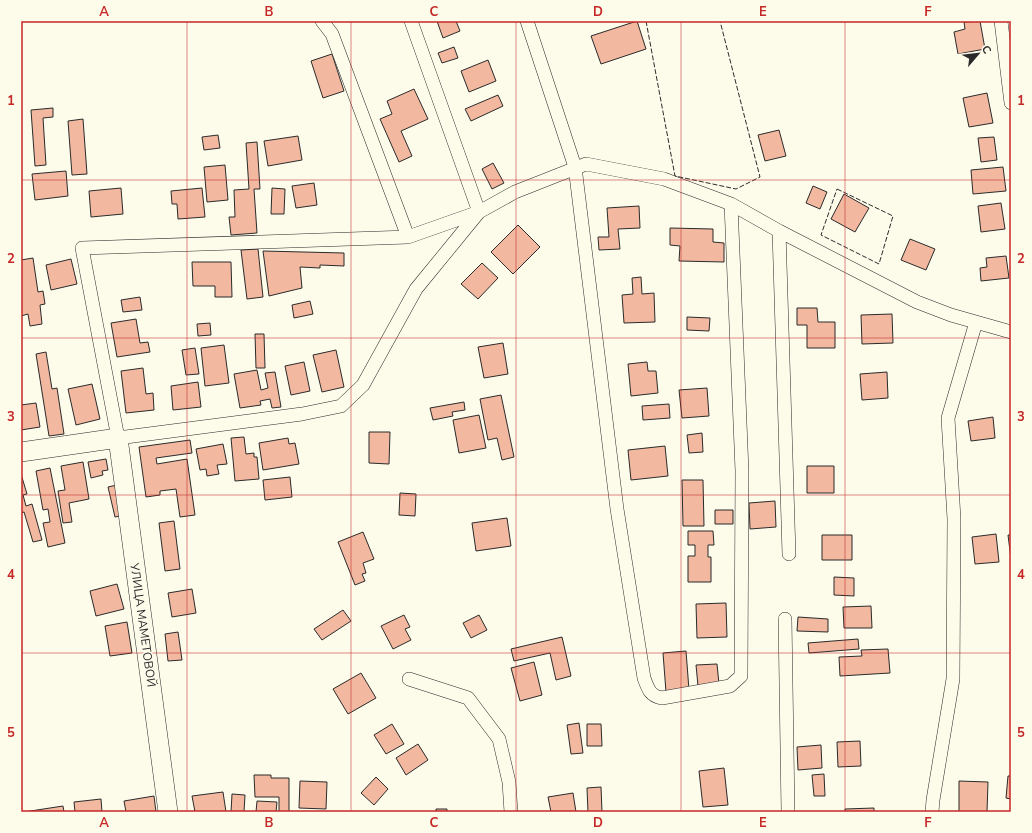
<svg xmlns="http://www.w3.org/2000/svg" width="1032" height="833" viewBox="0 0 1032 833" font-family="'Nunito Sans',sans-serif">
<style>
.building{fill:#f2b8a0;stroke:#2b2b2b}
.lines{fill:none;stroke-linecap:round;stroke-linejoin:round}
.street-casing{stroke:#2b2b2b;stroke-width:14}
.secondary-casing{stroke:#2b2b2b;stroke-width:20}
.street{stroke:#fdfbea;stroke-width:13}
.secondary{stroke:#fdfbea;stroke-width:19}
.fence{stroke:#2b2b2b;stroke-width:1;stroke-dasharray:5 2;stroke-linecap:butt}
.grid{fill:none;stroke:#c62828;stroke-width:1;stroke-opacity:0.55}
.labels{text-anchor:middle;dominant-baseline:central;stroke-width:3;stroke-linejoin:round;paint-order:stroke}
.street-label{font-size:12px;fill:#2b2b2b;stroke:#fdfbea}
.neatline{fill:none;stroke:#c62828;stroke-width:1.5}
.grid-label{font-size:13px;text-anchor:middle;font-weight:bold;fill:#c62828}
</style>
<rect width="100%" height="100%" fill="#fdfbea"/>
<!-- building -->
<path class="building" d="M437 21H456L460 31 443 38Z
M637 21 646 49 601 64 591 36Z
M980 21 985 49 958 54 954 32 965 29 964 22Z
M454 47 458 58 442 63 438 53Z
M332 54 344 91 323 98 311 61Z
M488 60 496 81 469 92 461 71Z
M414 89 428 119 401 131 412 156 399 162 380 119 392 114 387 101Z
M987 93 993 123 969 127 963 98Z
M498 95 503 106 471 121 465 109Z
M53 108V117L43 118 46 165 35 166 31 110Z
M83 119 87 174 72 175 68 121Z
M779 130 786 156 765 161 758 135Z
M218 135 220 148 204 150 202 137Z
M298 136 302 160 268 166 264 141Z
M994 137 997 160 981 162 978 138Z
M257 142 260 189H254L257 233 231 235 229 217H235L234 190 249 189 246 143Z
M493 163 504 183 492 189 482 169Z
M225 165 228 200 207 202 204 167Z
M1003 167 1006 191 973 194 971 170Z
M66 171 68 196 35 200 32 174Z
M314 183 317 205 296 208 292 186Z
M813 186 827 192 820 209 806 203Z
M121 188 123 214 91 217 89 191Z
M202 188 205 217 178 219 177 204H172L171 191Z
M272 188 285 189 284 214H271Z
M844 194 869 208 855 232 831 219Z
M1001 203 1005 229 981 232 978 206Z
M639 206 640 228 618 229 620 249 599 250 598 237H609L607 208Z
M518 225 540 247 513 274 491 252Z
M670 228 713 229V242L724 243V262L679 261 680 246 670 245Z
M910 239 935 249 926 270 901 260Z
M258 249 263 297 247 299 241 250Z
M263 251 344 253V266L320 265V268L300 267 302 288 269 296Z
M1006 256 1009 278 981 281 980 268 987 267 986 258Z
M33 258 38 292 43 291 45 304 40 305 42 324 30 326 28 314 21 316V260Z
M71 259 77 284 51 290 46 265Z
M192 262H231L232 297H215V286H193Z
M482 263 498 278 478 299 461 284Z
M641 277 642 294 654 293 655 322 624 323 622 295 633 294 632 278Z
M140 297 142 310 123 312 121 300Z
M310 301 313 314 294 318 292 305Z
M797 308H817L818 322H835V348H807V325H797Z
M892 314 893 343 862 344 861 315Z
M687 317 710 318 709 331 687 330Z
M136 319 140 343 148 342 150 352 117 357 111 323Z
M210 323 211 335 198 336 197 324Z
M255 334H264L265 368H256Z
M503 343 508 374 484 378 478 347Z
M224 345 229 383 205 386 201 348Z
M195 348 199 374 186 375 182 350Z
M336 350 344 387 322 392 313 355Z
M46 352 52 389 57 388 64 434 49 436 36 354Z
M304 362 310 391 291 395 285 366Z
M647 362 648 371H656L658 393 631 396 628 364Z
M143 368 146 394 153 393 154 410 126 413 121 371Z
M257 370 261 390 268 388 265 373 275 372 281 407 272 408 270 399 260 401 261 405 240 408 234 374Z
M887 372 888 398 862 400 860 374Z
M198 382 201 407 173 410 171 386Z
M92 384 100 419 76 425 68 389Z
M707 388 709 416 682 418 679 390Z
M501 395 514 457 502 460 497 438 488 440 480 399Z
M464 402 465 410 452 412 453 416 433 420 430 408Z
M36 403 40 427 21 430V405Z
M669 404 670 418 643 420 642 406Z
M479 415 486 448 459 453 453 420Z
M993 417 995 438 971 441 968 421Z
M369 432H390L389 464 369 463Z
M702 433 703 452 689 453 687 435Z
M244 437 246 454 254 453V457H257L259 479 235 481 231 438Z
M288 438 289 444 295 443 299 464 263 470 259 443Z
M190 440 192 453 156 458 157 464 187 459 195 515 180 517 176 489 160 491V495L146 497 139 447Z
M223 444 227 464 217 465 219 474 207 476 206 469 200 470 196 449Z
M665 446 668 476 631 480 628 450Z
M106 459 108 470 102 471 103 475 91 478 88 462Z
M83 462 89 499 69 503 72 522 63 523 58 491 65 490 61 466Z
M807 466H834V493H807Z
M50 468 65 543 48 547 43 523 50 522 48 509 43 510 36 471Z
M21 474 27 494 23 495 26 506 32 504 42 540 33 542 24 512 21 513Z
M290 477 292 497 265 500 263 480Z
M682 480H703L704 526H683Z
M117 485 124 515 115 517 108 487Z
M400 493 416 494 415 516 399 515Z
M775 501 776 527 750 529 749 503Z
M715 510H733V524H715Z
M507 518 511 546 476 551 472 523Z
M174 521 180 569 165 571 159 523Z
M688 531H713L714 545H708V557H711V582H688V556H695V545H688Z
M363 532 374 559 363 563 366 573 362 574 365 581 355 585 338 542Z
M996 534 999 562 975 564 972 537Z
M822 535H852V560H822Z
M1008 535H1011V559Z
M834 577 854 578V596L834 595Z
M117 584 124 609 96 616 90 591Z
M192 589 196 613 172 617 168 593Z
M726 603 727 637 697 638 696 604Z
M871 606 872 628H844L843 607Z
M343 610 351 621 322 640 314 629Z
M404 615 410 627 405 629 411 640 393 649 381 626Z
M479 615 487 630 471 638 463 623Z
M798 617 828 619V632L797 631Z
M127 622 132 653 110 656 105 626Z
M178 632 182 660 168 661 165 634Z
M562 637 571 676 556 680 550 653 514 661 511 649Z
M858 639 859 649 809 653 808 643Z
M888 649 890 673 840 676 839 657 862 656 861 650Z
M686 651 689 690 666 692 663 653Z
M534 662 542 695 520 701 511 668Z
M717 664 719 684 698 686 696 665Z
M361 673 376 698 348 714 333 689Z
M579 723 583 753 571 754 567 725Z
M392 724 404 744 386 754 374 735Z
M587 724H601L602 746H587Z
M860 741 861 766 838 767 837 742Z
M418 744 428 760 406 775 396 758Z
M821 745 822 768 798 770 797 747Z
M724 768 728 805 703 807 699 771Z
M824 774 825 796H814L812 775Z
M254 775H271V778H289V812H279V797H255Z
M1008 776H1011V799L1006 798Z
M376 777 388 789 374 805 361 793Z
M300 781 327 782 326 809 299 808Z
M959 781 988 782 987 812H959Z
M601 787 602 812H588L587 788Z
M223 792 226 812H195L192 796Z
M573 793 576 812H551L548 797Z
M232 794 245 795 244 812H231Z
M154 796 156 812H126L124 801Z
M101 799 102 812H75L74 802Z
M257 801 277 802 276 812H256Z
M63 806 64 812H24Z
M874 808V812H845V809Z
M436 809H447V812H436Z"/>
<g class="lines">
<defs>
<path id="street" d="M322 21 332 34 408 237
M411 21 479 212 408 237 82 248 118 438 302 414 341 406 363 385 416 289 479 212 515 192 586 164 664 179 731 204 779 231 917 302 951 315 1011 332
M527 21 575 167 617 509 644 678C648 689 650 696 662 698L730 686 741 676 742 471 731 204
M1001 21 1011 103
M779 231 789 554
M785 619 788 812
M409 679 468 698 499 739 509 782 511 812
M932 812 933 800 953 679 954 519 948 418 976 322"/>
<path id="secondary" d="M21 452 118 438 168 812"/>
</defs>
<!-- street casing -->
<use href="#street" class="street-casing"/>
<!-- secondary casing -->
<use href="#secondary" class="secondary-casing"/>
<!-- street -->
<use href="#street" class="street"/>
<!-- secondary -->
<use href="#secondary" class="secondary"/>
<!-- fence -->
<path class="fence" d="M646 21 675 176 736 189 760 177 720 21
M837 189 893 216 879 264 821 235Z"/>
</g>
<!-- grid -->
<path class="grid" d="M187 21V812M351 21V812M516 21V812M681 21V812M845 21V812M21 180H1011M21 338H1011M21 495H1011M21 653H1011"/>
<g class="labels">
<!-- street labels -->
<g class="street-label">
<text transform="translate(143 625) rotate(82)">УЛИЦА МАМЕТОВОЙ</text>
</g>
</g>
<!-- border -->
<rect width="1032" height="833" fill="none" stroke="#fdfbea" stroke-width="44"/>
<!-- north arrow -->
<g transform="translate(978 54) rotate(62)" stroke="#fdfbea" stroke-width="3" paint-order="stroke">
<path d="M0-3L7 15L0 10L-7 15Z" fill="#2b2b2b"/>
<text y="-6" font-size="11" font-weight="bold" text-anchor="middle" fill="#2b2b2b">С</text>
</g>
<rect x="22" y="22" width="988" height="789" class="neatline"/>
<g class="grid-label">
<text x="104" y="16">A</text>
<text x="269" y="16">B</text>
<text x="434" y="16">C</text>
<text x="598" y="16">D</text>
<text x="763" y="16">E</text>
<text x="928" y="16">F</text>
<text x="11" y="105">1</text>
<text x="1021" y="105">1</text>
<text x="11" y="263">2</text>
<text x="1021" y="263">2</text>
<text x="11" y="421">3</text>
<text x="1021" y="421">3</text>
<text x="11" y="579">4</text>
<text x="1021" y="579">4</text>
<text x="11" y="737">5</text>
<text x="1021" y="737">5</text>
<text x="104" y="827">A</text>
<text x="269" y="827">B</text>
<text x="434" y="827">C</text>
<text x="598" y="827">D</text>
<text x="763" y="827">E</text>
<text x="928" y="827">F</text>
</g>
</svg>
